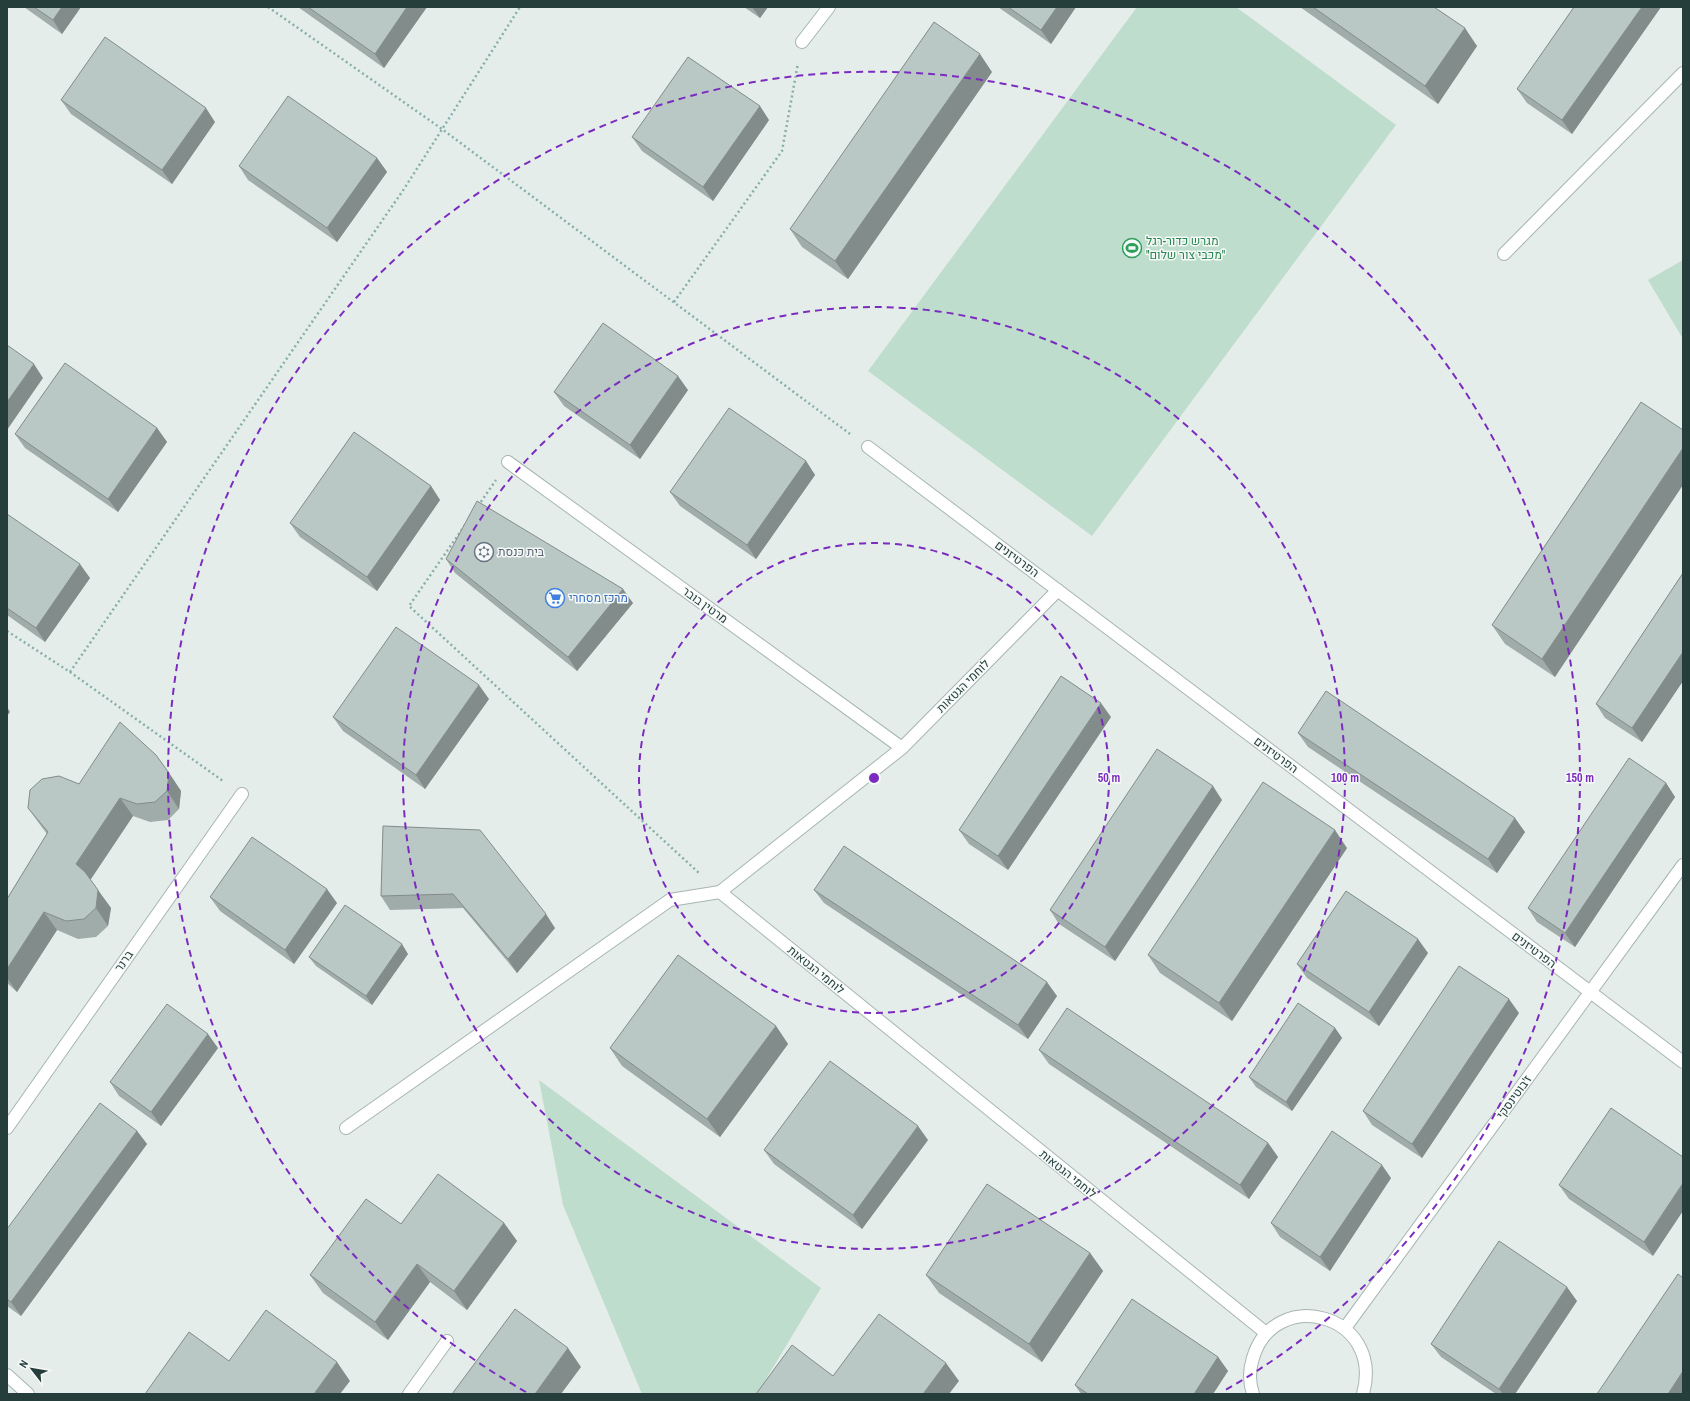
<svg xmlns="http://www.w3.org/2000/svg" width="1690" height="1401" viewBox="0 0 1690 1401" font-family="'Archivo Narrow',Heebo,sans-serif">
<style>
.green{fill:#bfddcd}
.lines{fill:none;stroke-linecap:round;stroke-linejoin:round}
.service-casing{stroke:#a8b5b3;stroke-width:14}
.minor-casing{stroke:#a8b5b3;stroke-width:14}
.tertiary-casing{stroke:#a8b5b3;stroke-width:14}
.path{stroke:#87afaa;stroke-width:2.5;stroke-dasharray:2 3;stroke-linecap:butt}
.service{stroke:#fff;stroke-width:12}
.minor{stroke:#fff;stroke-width:12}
.tertiary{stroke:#fff;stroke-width:12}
.wall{fill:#a0aca9}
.shaded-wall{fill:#828c8a}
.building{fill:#bac8c5;stroke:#828c8a}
.ring{fill:none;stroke:#7b2cbf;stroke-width:2;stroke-dasharray:7 5}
.labels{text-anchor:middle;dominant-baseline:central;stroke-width:3;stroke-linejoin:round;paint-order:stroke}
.leisure-label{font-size:12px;fill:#27864d;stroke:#f5faf8;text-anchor:start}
.worship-label{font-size:12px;fill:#5b616d;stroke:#f5faf8;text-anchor:start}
.street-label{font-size:12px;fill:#253e3c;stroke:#f5faf8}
.shop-label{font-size:12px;fill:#366cbe;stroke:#f5faf8;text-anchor:start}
.centre{fill:#7b2cbf;stroke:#f5faf8;stroke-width:2}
.ring-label{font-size:12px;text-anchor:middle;font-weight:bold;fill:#7b2cbf;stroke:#f5faf8;stroke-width:3;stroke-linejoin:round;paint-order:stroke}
</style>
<rect width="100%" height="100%" fill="#e5edeb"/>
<!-- green -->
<path class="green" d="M1137 7H1236L1396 125 1092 536 868 371Z
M1683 260V339L1648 280Z
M539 1080 821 1288 757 1394H642L563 1205Z"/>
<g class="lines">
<defs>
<path id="service" d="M346 1128 670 900 720 892"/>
<path id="minor" d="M802 42 829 7
M1504 254 1683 73
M868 447 1683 1062
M508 462 902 748
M1058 590 902 748 720 892 1266 1333
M7 1128 242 794
M409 1394 447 1341"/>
<path id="tertiary" d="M1345 1328 1683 865
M7 1375 28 1394
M1253 1394C1249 1382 1249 1370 1253 1358 1274 1286 1385 1313 1363 1394"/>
</defs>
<!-- service casing -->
<use href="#service" class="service-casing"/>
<!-- minor casing -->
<use href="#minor" class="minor-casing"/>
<!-- tertiary casing -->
<use href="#tertiary" class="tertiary-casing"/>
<!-- path -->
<path class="path" d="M268 7 442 129 850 434
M674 302 782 151 798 63
M478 506 496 480
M465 525 409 606 699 873
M7 631 70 672 223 781
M70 672 404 189 520 7"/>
<!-- service -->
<use href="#service" class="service"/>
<!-- minor -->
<use href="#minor" class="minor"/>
<!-- tertiary -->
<use href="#tertiary" class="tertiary"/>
</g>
<!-- wall -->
<path class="wall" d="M24 7H81L62 34Z
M298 7H427L384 68Z
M744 7H768L760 18Z
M998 7H1076L1051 44Z
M1300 7H1434L1477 46 1438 104Z
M1574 7H1661L1572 134 1527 103 1517 89Z
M992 72 848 279 802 247 790 229Z
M61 100 215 122 172 184 71 114Z
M769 120 713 201 642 151 632 137Z
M377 158 387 172 337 242 248 180 239 166Z
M688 390 640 459 564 406 554 392Z
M1641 402 1555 677 1505 644 1492 625Z
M157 428 167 442 118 512 25 448 15 434Z
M806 461 815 475 756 559 680 506 670 492Z
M431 486 440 500 377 591 300 537 290 523Z
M7 514 90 578 45 642 7 615Z
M446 559 633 603 577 671 455 573Z
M1683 573V681L1642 742 1605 718 1596 704Z
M489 699 425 789 343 731 333 717Z
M1111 717 1008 870 969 844 959 830Z
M1298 733 1525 832 1497 873 1308 747Z
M169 773 181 791 179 809 168 820 150 822 133 816 90 880 111 908 108 926 96 937 78 939 57 930 17 992 7 983V899L47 834 41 826 28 808 79 784Z
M1666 783 1675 797 1575 947 1537 922 1528 908Z
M1222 800 1115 961 1059 924 1050 910Z
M383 826 555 928 517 973 463 908 390 910 381 896Z
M1347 848 1232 1021 1160 973 1148 955Z
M814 890 1057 996 1028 1039 824 903Z
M210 897 337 903 294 964 220 911Z
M1428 953 1379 1026 1307 978 1297 964Z
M408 954 372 1005 316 966 309 957Z
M1519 1013 1422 1158 1372 1125 1363 1111Z
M776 1026 788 1044 720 1137 622 1066 610 1048Z
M1335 1028 1342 1038 1292 1111 1256 1087 1249 1077Z
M218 1048 161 1126 119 1096 110 1082Z
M1039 1050 1268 1143 1278 1157 1249 1199 1049 1064Z
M1611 1108 1653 1256 1569 1199 1559 1185Z
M137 1131 147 1144 21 1316 7 1306V1229Z
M928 1140 862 1229 774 1164 764 1150Z
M1391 1178 1330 1271 1280 1237 1271 1223Z
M504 1223 517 1241 467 1310 430 1282 388 1340 323 1293 310 1275 401 1224Z
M1090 1253 1103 1271 1042 1362 939 1293 926 1275Z
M1577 1301 1515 1394H1496L1441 1357 1431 1344Z
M1218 1357 1228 1371 1213 1394H1081L1075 1385Z"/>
<!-- shaded-wall -->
<path class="shaded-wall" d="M62 7H81L62 34 53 20Z
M407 7H427L384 68 375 54Z
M752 7H768L760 18Z
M1057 7H1076L1051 44 1041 30Z
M1642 7H1661L1572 134 1562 120Z
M1465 28 1477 46 1438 104 1425 86Z
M980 54 992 72 848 279 835 261Z
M760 106 769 120 713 201 703 187Z
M206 108 215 122 172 184 162 170Z
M377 158 387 172 337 242 327 228Z
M34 364 43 378 7 430V402Z
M678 376 688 390 640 459 630 445Z
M157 428 167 442 118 512 108 499Z
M1683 448V485L1555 677 1542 659Z
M806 461 815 475 756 559 747 545Z
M431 486 440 500 377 591 367 577Z
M80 564 90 578 45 642 36 628Z
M623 589 633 603 577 671 568 657Z
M1683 652V681L1642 742 1632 728Z
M479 685 489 699 425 789 416 775Z
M1101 703 1111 717 1008 870 998 856Z
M7 707 10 712 7 716Z
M169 773 181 791 179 809 167 791Z
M1666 783 1675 797 1575 947 1565 933Z
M1213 786 1222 800 1115 961 1105 947Z
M120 798 133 816 89 882 76 864Z
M1515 818 1525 832 1497 873 1488 859Z
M1335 830 1347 848 1232 1021 1219 1003Z
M327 889 337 903 294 964 285 950Z
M98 890 111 908 108 926 96 908Z
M44 912 57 930 17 992 7 978V969Z
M546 914 555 928 517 973 508 959Z
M1418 939 1428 953 1379 1026 1369 1012Z
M402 944 408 954 372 1005 366 996Z
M1047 982 1057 996 1028 1039 1018 1025Z
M1509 999 1519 1013 1422 1158 1412 1144Z
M776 1026 788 1044 720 1137 707 1119Z
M1335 1028 1342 1038 1292 1111 1286 1102Z
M208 1034 218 1048 161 1126 151 1112Z
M918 1126 928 1140 862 1229 853 1215Z
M137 1131 147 1144 21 1316 11 1302Z
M1268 1143 1278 1157 1249 1199 1240 1185Z
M1382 1165 1391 1178 1330 1271 1320 1257Z
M1683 1183V1211L1653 1256 1644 1242Z
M504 1223 517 1241 467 1310 454 1291Z
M1090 1253 1103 1271 1042 1362 1029 1344Z
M417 1264 430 1282 388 1340 375 1322Z
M1567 1287 1577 1301 1515 1394H1503L1499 1389Z
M568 1348 581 1367 561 1394H535Z
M1218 1357 1228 1371 1213 1394H1194Z
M337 1362 350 1381 340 1394H314Z
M946 1363 959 1381 949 1394H923Z
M1683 1371V1394H1668Z"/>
<!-- building -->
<path class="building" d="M34 7H62L53 20Z
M308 7H407L375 54Z
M1008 7H1057L1041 30Z
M1313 7H1434L1465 28 1425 86Z
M1574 7H1642L1562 120 1517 89Z
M934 22 980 54 835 261 790 229Z
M105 37 206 108 162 170 61 100Z
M688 57 760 106 703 187 632 137Z
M288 96 377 158 327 228 239 166Z
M603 323 678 376 630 445 554 392Z
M7 345 34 364 7 402Z
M65 363 157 428 108 499 15 434Z
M1641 402 1683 430V448L1542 659 1492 625Z
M729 408 806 461 747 545 670 492Z
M354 432 431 486 367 577 290 523Z
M477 501 623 589 568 657 446 559Z
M7 514 80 564 36 628 7 608Z
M1683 573V652L1632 728 1596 704Z
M396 627 479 685 416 775 333 717Z
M1061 676 1101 703 998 856 959 830Z
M1326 691 1515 818 1488 859 1298 733Z
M120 722 156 755 169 773 167 791 155 802 137 804 120 798 76 864 85 872 98 890 96 908 84 919 66 921 44 912 7 969V899L48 832 28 808 30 790 42 779 59 776 79 784Z
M1157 749 1213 786 1105 947 1050 910Z
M1629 758 1666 783 1565 933 1528 908Z
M1263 782 1335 830 1219 1003 1148 955Z
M383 826 480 830 546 914 508 959 453 894 381 896Z
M252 837 327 889 285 950 210 897Z
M844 846 1047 982 1018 1025 814 890Z
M1346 891 1418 939 1369 1012 1297 964Z
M345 905 402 944 366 996 309 957Z
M678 955 776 1026 707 1119 610 1048Z
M1459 966 1509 999 1412 1144 1363 1111Z
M1298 1003 1335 1028 1286 1102 1249 1077Z
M167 1004 208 1034 151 1112 110 1082Z
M1067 1008 1268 1143 1240 1185 1039 1050Z
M830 1061 918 1126 853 1215 764 1150Z
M100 1103 137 1131 11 1302 7 1299V1229Z
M1611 1108 1683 1157V1183L1644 1242 1559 1185Z
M1332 1131 1382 1165 1320 1257 1271 1223Z
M438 1174 504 1223 454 1291 417 1264 375 1322 310 1275 366 1199 401 1224Z
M987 1184 1090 1253 1029 1344 926 1275Z
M1499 1241 1567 1287 1499 1389 1431 1344Z
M1678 1274 1683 1278V1371L1668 1394H1597Z
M1132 1299 1218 1357 1194 1394H1088L1075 1385Z
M515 1309 568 1348 535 1394H452Z
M266 1310 337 1362 314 1394H145L189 1332 229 1361Z
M879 1314 946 1363 923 1394H756L792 1345 833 1376Z"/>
<!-- distance rings -->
<g class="ring">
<circle cx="874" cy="778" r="235"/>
<circle cx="874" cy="778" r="471"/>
<path d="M526 1392A706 706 0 1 1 1222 1392"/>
</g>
<!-- icons -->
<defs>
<symbol id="stadium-ring" viewBox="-11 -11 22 22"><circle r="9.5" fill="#f5faf8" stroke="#2e9e5b" stroke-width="1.5"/><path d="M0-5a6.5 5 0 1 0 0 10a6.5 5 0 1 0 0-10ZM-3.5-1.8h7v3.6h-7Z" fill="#2e9e5b"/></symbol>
<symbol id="synagogue-ring" viewBox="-11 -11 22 22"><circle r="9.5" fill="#f5faf8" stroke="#6b7280" stroke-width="1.5"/><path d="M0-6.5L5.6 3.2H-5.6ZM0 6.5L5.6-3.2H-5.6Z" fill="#6b7280"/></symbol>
<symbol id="supermarket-ring" viewBox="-11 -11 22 22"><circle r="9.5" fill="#f5faf8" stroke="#3f7fe0" stroke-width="1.5"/><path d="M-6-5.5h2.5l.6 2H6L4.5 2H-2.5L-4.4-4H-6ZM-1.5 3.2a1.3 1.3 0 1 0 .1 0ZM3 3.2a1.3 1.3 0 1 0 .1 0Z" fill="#3f7fe0"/></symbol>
</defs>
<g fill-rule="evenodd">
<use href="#stadium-ring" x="1121" y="237" width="22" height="22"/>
<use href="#synagogue-ring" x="473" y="541" width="22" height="22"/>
<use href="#supermarket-ring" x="544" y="587" width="22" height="22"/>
</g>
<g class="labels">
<!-- leisure labels -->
<g class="leisure-label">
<text x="1146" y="241">מגרש כדור-רגל<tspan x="1146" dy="14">"מכבי צור שלום"</tspan></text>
</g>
<!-- worship labels -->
<g class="worship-label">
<text x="498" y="552">בית כנסת</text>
</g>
<!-- street labels -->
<g class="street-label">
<text transform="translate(1017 559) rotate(37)">הפרטיזנים</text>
<text transform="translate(705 605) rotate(36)">מרטין בובר</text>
<text transform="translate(963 686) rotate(-45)">לוחמי הגטאות</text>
<text transform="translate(1276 755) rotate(37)">הפרטיזנים</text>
<text transform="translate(1534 950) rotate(37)">הפרטיזנים</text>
<text transform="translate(124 961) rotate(-55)">ברנר</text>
<text transform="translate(816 970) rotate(39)">לוחמי הגטאות</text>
<text transform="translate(1514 1097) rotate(-54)">ז'בוטינסקי</text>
<text transform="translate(1068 1174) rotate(39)">לוחמי הגטאות</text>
</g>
<!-- shop labels -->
<g class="shop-label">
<text x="569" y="598">מרכז מסחרי</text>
</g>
</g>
<circle cx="874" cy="778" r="6" class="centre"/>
<g class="ring-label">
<text x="1109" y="782">50 m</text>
<text x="1345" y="782">100 m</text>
<text x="1580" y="782">150 m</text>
</g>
<!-- border -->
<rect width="1690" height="1401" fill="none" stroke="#253e3c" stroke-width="16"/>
<!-- north arrow -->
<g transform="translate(32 1369) rotate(301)" stroke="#f5faf8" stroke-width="3" paint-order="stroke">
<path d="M0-3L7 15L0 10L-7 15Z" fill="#253e3c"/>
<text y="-6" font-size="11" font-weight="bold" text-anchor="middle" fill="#253e3c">N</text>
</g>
</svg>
